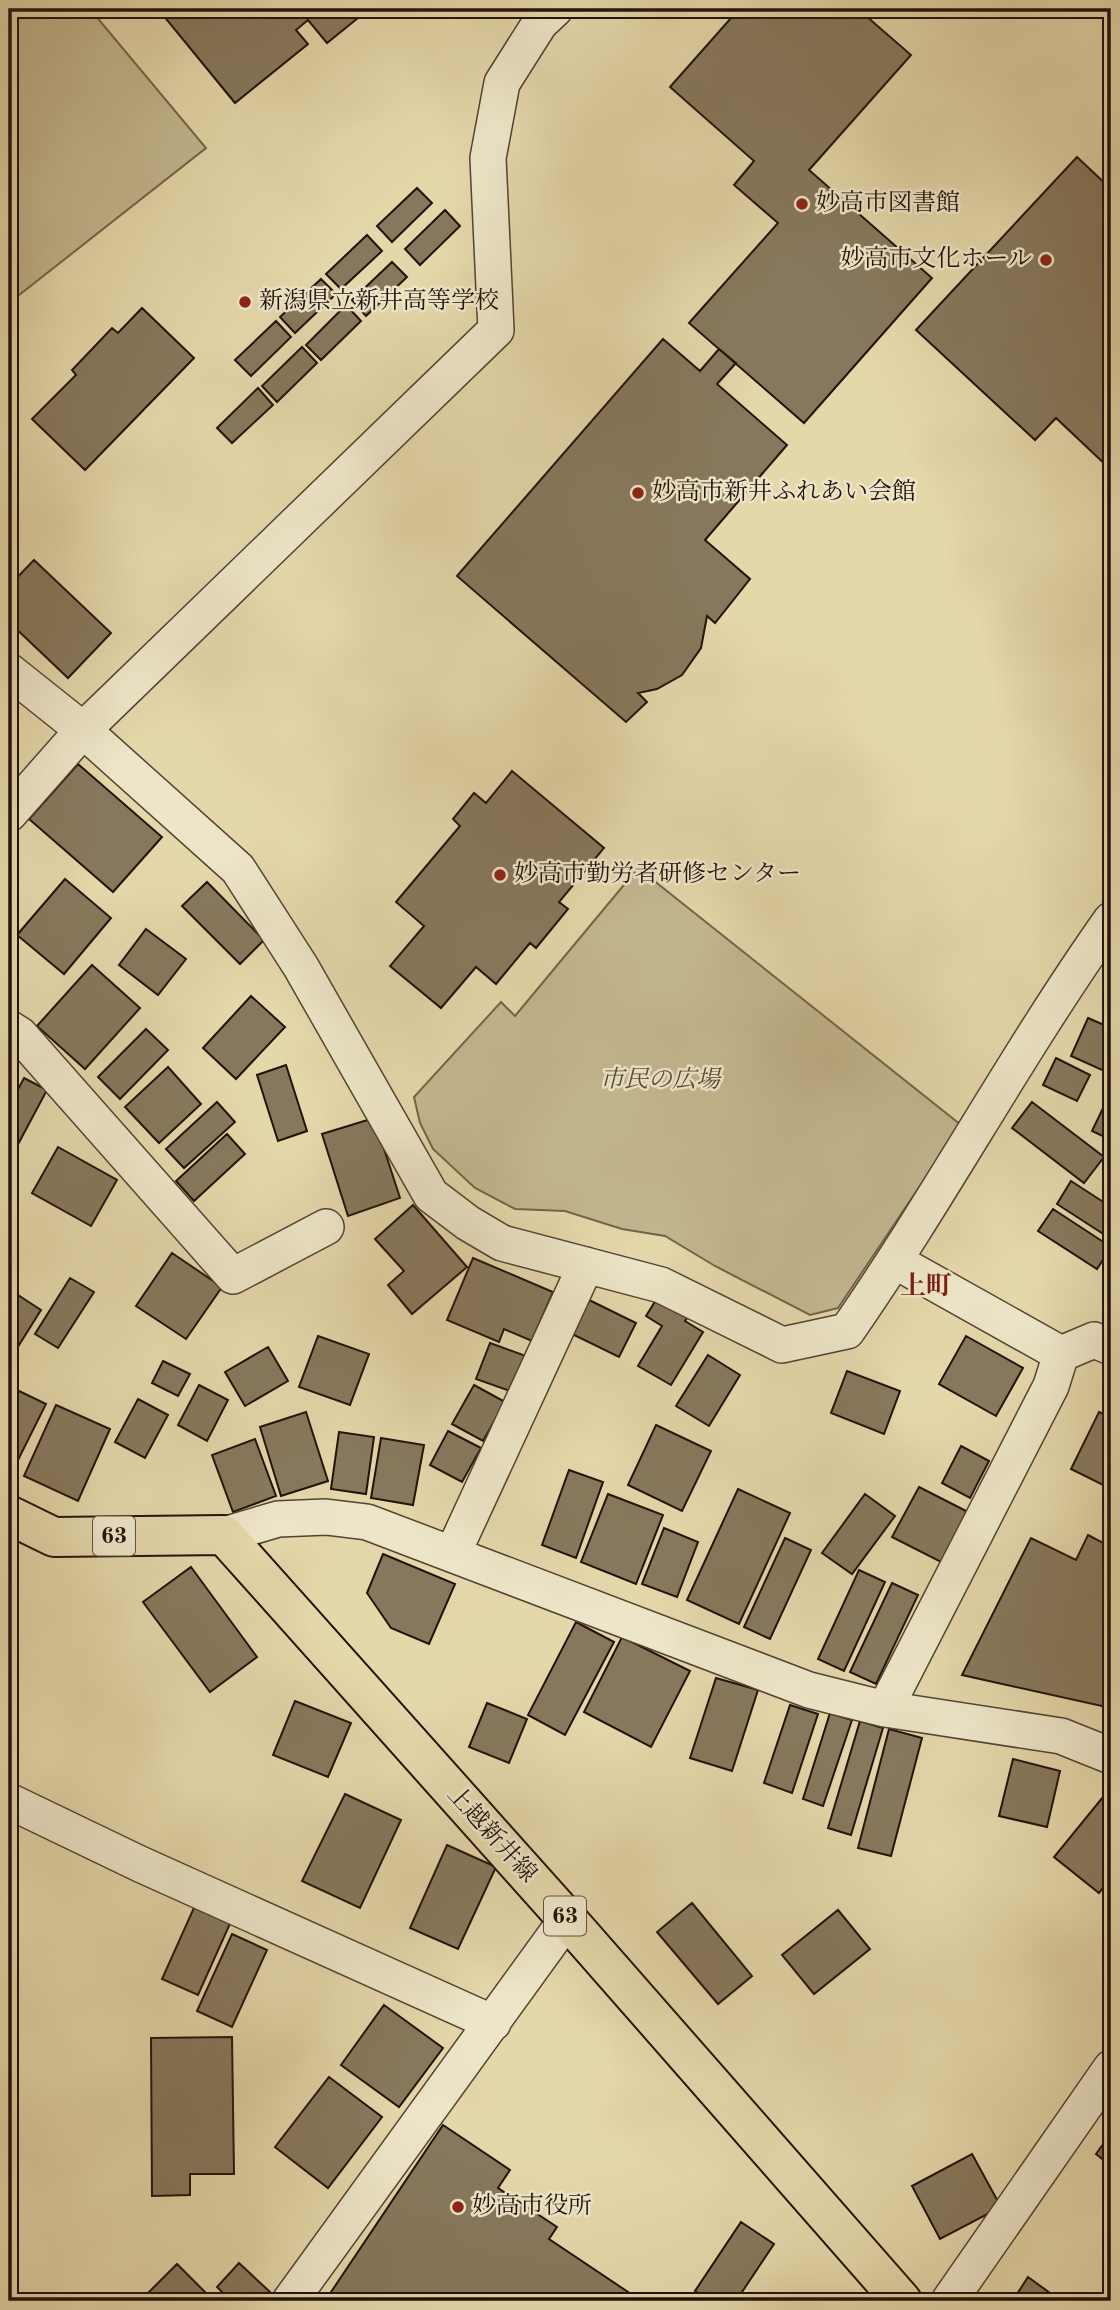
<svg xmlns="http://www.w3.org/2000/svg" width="1120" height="2310" viewBox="0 0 1120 2310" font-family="'Old Standard TT','Noto Serif JP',serif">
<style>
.green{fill:#c3b68f;stroke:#72644c;stroke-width:2}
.building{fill:#87785d;stroke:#22120a;stroke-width:2}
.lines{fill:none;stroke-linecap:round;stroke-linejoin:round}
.minor-casing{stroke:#524332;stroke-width:38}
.major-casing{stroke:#22120a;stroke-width:42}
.minor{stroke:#ede5c8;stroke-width:35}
.major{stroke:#e4d7aa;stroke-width:38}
.poi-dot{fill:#8f2418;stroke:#ede5c8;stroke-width:2.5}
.labels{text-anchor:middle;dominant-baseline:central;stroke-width:5;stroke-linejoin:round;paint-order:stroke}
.shield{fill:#ede5c8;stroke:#5f5143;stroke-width:2}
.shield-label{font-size:23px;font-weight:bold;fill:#22120a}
.poi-label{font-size:24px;fill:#22120a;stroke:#ede5c8;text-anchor:start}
.park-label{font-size:24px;font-style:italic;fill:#5a4b39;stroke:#ede5c8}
.street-label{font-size:24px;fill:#22120a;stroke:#ede5c8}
.neighbourhood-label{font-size:26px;font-weight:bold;fill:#7a1f14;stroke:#ede5c8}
</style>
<rect width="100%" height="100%" fill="#e4d7aa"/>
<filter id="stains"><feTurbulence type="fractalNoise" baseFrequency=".00286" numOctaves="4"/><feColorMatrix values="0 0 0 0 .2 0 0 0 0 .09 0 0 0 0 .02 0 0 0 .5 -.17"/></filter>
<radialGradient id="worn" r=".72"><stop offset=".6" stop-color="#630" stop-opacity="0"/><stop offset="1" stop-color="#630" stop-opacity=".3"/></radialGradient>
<!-- green -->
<path class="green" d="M9 9H90L206 148 9 303Z
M638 868 961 1125 838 1308 810 1315 715 1266 665 1236 622 1229 565 1211 515 1209 475 1188 433 1149 420 1123 414 1097 501 1002 515 1016Z"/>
<!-- building -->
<path class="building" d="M158 9H276L280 13 285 9H369L327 43 308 20 296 30 308 44 235 103Z
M739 9H858L911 55 809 170 932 278 804 423 689 323 778 223 734 185 754 161 670 87Z
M1077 157 1111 189V470L1056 418 1035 440 916 330Z
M417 188 432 203 392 242 377 226Z
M445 210 460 226 420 265 405 249Z
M367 235 382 251 341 289 326 274Z
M392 262 407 277 366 316 352 300Z
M321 279 336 294 295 333 280 317Z
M346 305 361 321 321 360 306 345Z
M142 308 194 358 85 470 32 419 76 375 72 370 112 328 118 333Z
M276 321 291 337 251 376 235 360Z
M663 339 700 371 719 349 736 363 717 384 787 445 705 540 750 579 715 623 707 616 701 648 682 675 657 689 638 693 647 702 626 722 457 576Z
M302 347 317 363 277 402 262 386Z
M258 388 273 405 232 443 217 428Z
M34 560 111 633 68 678 9 622V586Z
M78 764 162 837 113 892 29 819Z
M512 771 604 848 559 902 568 909 536 948 530 943 496 984 476 967 441 1008 390 966 424 926 396 902 460 826 453 819 474 793 486 803Z
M65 879 111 918 64 974 17 935Z
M207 882 264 940 240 964 182 906Z
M146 929 186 959 158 995 119 965Z
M92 965 140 1008 85 1069 37 1026Z
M251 996 285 1027 236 1079 203 1048Z
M1088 1018 1111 1028V1074L1071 1056Z
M146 1029 168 1050 120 1099 98 1077Z
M1056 1058 1090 1075 1077 1101 1043 1085Z
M286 1065 307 1131 278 1141 257 1075Z
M168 1067 201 1104 159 1143 125 1107Z
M24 1078 47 1090 16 1148 9 1144V1106Z
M217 1102 235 1122 184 1168 166 1149Z
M1032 1102 1104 1157 1084 1183 1012 1128Z
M1103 1108 1111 1112V1140L1092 1131Z
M374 1118 400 1198 348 1216 322 1134Z
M227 1134 245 1154 194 1201 176 1181Z
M58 1147 117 1180 91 1226 32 1193Z
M1071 1181 1111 1207V1239L1057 1204Z
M413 1205 467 1267 412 1314 388 1285 404 1271 375 1239Z
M1053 1209 1111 1247 1097 1269 1038 1231Z
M172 1253 222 1287 186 1339 136 1306Z
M473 1258 553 1292 532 1341 504 1329 499 1342 447 1320Z
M70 1278 94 1292 58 1348 35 1334Z
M18 1295 41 1310 9 1361V1309Z
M659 1295 690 1314 685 1321 703 1332 671 1385 638 1366 662 1326 646 1316Z
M585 1298 636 1323 619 1357 568 1332Z
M318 1336 369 1354 350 1405 299 1387Z
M966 1336 1023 1368 996 1416 939 1384Z
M490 1343 526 1356 513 1392 476 1379Z
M268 1347 288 1381 245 1406 225 1372Z
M708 1355 740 1375 709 1426 676 1406Z
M163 1361 190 1374 178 1396 152 1383Z
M847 1371 900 1391 884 1434 831 1413Z
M199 1385 228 1400 207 1441 178 1425Z
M474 1385 505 1402 483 1441 452 1424Z
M19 1391 46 1404 12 1472 9 1471V1411Z
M138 1399 168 1415 145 1458 115 1442Z
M56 1405 110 1429 78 1501 24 1476Z
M306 1412 328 1481 281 1496 260 1427Z
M1099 1412 1111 1418V1489L1071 1469Z
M656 1425 711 1451 682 1511 628 1485Z
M448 1431 481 1448 462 1482 430 1465Z
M339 1432 374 1437 366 1494 331 1489Z
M381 1438 424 1445 413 1505 371 1498Z
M255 1439 276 1496 233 1512 212 1455Z
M961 1446 989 1461 970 1498 942 1483Z
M569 1470 603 1482 576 1558 542 1545Z
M919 1487 970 1513 943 1563 892 1537Z
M738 1489 790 1513 739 1624 687 1600Z
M608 1494 663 1515 636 1584 581 1562Z
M865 1494 895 1516 852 1574 822 1553Z
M664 1528 698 1542 677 1597 642 1584Z
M1088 1535 1111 1547V1708L962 1675 1031 1538 1076 1560Z
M785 1538 811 1550 770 1639 744 1627Z
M383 1554 455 1584 429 1644 391 1628 367 1593Z
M191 1567 257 1657 210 1692 143 1602Z
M859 1570 885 1582 844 1671 818 1659Z
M892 1583 918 1595 876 1684 850 1672Z
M576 1622 614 1642 565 1735 528 1715Z
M622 1637 690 1671 651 1747 584 1712Z
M716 1678 758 1690 732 1771 690 1758Z
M295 1701 351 1723 328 1777 273 1755Z
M487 1703 527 1719 509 1763 469 1747Z
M790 1705 818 1714 792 1793 764 1783Z
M830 1713 852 1720 823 1806 803 1799Z
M860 1721 883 1728 851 1835 828 1828Z
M889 1729 922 1738 891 1856 858 1848Z
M1013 1759 1060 1771 1047 1827 999 1816Z
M345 1794 401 1820 360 1908 302 1881Z
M1103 1797 1111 1804V1877L1099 1893 1054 1857Z
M447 1845 496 1867 458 1949 410 1928Z
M197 1901 233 1917 198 1995 162 1979Z
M692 1903 752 1976 718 2004 657 1932Z
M838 1910 870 1949 814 1994 782 1955Z
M232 1934 267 1950 232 2027 197 2011Z
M384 2005 443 2048 399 2107 341 2065Z
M232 2037 234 2174H190V2195L152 2196 151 2038Z
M329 2077 382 2117 328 2188 275 2147Z
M443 2125 510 2170 498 2188 557 2227 549 2239 634 2296 630 2301H325Z
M1111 2133V2166L1096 2154Z
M972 2154 1001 2207 940 2239 912 2186Z
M741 2222 774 2244 736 2301H712L695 2291Z
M239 2263 270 2292 261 2301H231L217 2287Z
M177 2264 214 2301H154L147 2294Z
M1028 2277 1061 2301H1017V2294Z"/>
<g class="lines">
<defs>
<path id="minor" d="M9 671 83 730 238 869 301 967 431 1195 468 1223 502 1243 661 1285 782 1345 847 1331C940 1197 1017 1053 1111 920
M9 814 83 730 496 330 488 158 502 83 540 23 555 9
M9 1028 20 1035 233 1276 326 1227
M895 1261 1061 1354
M1061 1354 1094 1340 1111 1347
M224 1535 278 1519 326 1517 367 1522 809 1690 885 1709 1061 1736 1111 1756
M453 1553 586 1265
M885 1709 1051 1386 1061 1354
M9 1801 140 1864 493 2023
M290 2301 567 1919
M949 2301 1111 2068"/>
<path id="major" d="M9 1515 54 1537 224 1535 567 1919 902 2301"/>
</defs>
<!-- minor casing -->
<use href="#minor" class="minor-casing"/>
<!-- major casing -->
<use href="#major" class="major-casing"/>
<!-- minor -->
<use href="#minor" class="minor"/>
<!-- major -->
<use href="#major" class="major"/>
</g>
<!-- markers -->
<g class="poi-dot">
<circle cx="802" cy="204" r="7"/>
<circle cx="1046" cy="260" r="7"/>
<circle cx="245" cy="302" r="7"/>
<circle cx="638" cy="493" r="7"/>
<circle cx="500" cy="875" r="7"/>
<circle cx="458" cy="2207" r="7"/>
</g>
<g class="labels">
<!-- shield labels -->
<g class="shield">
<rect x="93" y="1516.5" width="42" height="39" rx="5"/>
<rect x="544" y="1896.5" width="42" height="39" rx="5"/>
</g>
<g class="shield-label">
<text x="114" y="1536">63</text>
<text x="565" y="1916">63</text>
</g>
<!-- poi labels -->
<g class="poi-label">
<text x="816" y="204">妙高市図書館</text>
<text x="1032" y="260" text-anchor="end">妙高市文化ホール</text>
<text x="259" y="302">新潟県立新井高等学校</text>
<text x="652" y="493">妙高市新井ふれあい会館</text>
<text x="514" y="875">妙高市勤労者研修センター</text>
<text x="472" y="2207">妙高市役所</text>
</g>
<!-- park labels -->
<g class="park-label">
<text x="660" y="1081">市民の広場</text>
</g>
<!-- street labels -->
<g class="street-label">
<text transform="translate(491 1835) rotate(48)">上越新井線</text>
</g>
<!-- neighbourhood labels -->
<g class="neighbourhood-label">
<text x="926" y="1287">上町</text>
</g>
</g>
<!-- margin -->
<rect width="1120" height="2310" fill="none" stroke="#e4d7aa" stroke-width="35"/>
<rect x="10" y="10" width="1099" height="2289" fill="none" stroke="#22120a" stroke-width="3.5"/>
<rect x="18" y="18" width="1085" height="2275" fill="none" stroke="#22120a" stroke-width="2"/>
<rect width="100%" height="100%" filter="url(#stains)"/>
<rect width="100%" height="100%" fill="url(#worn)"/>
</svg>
